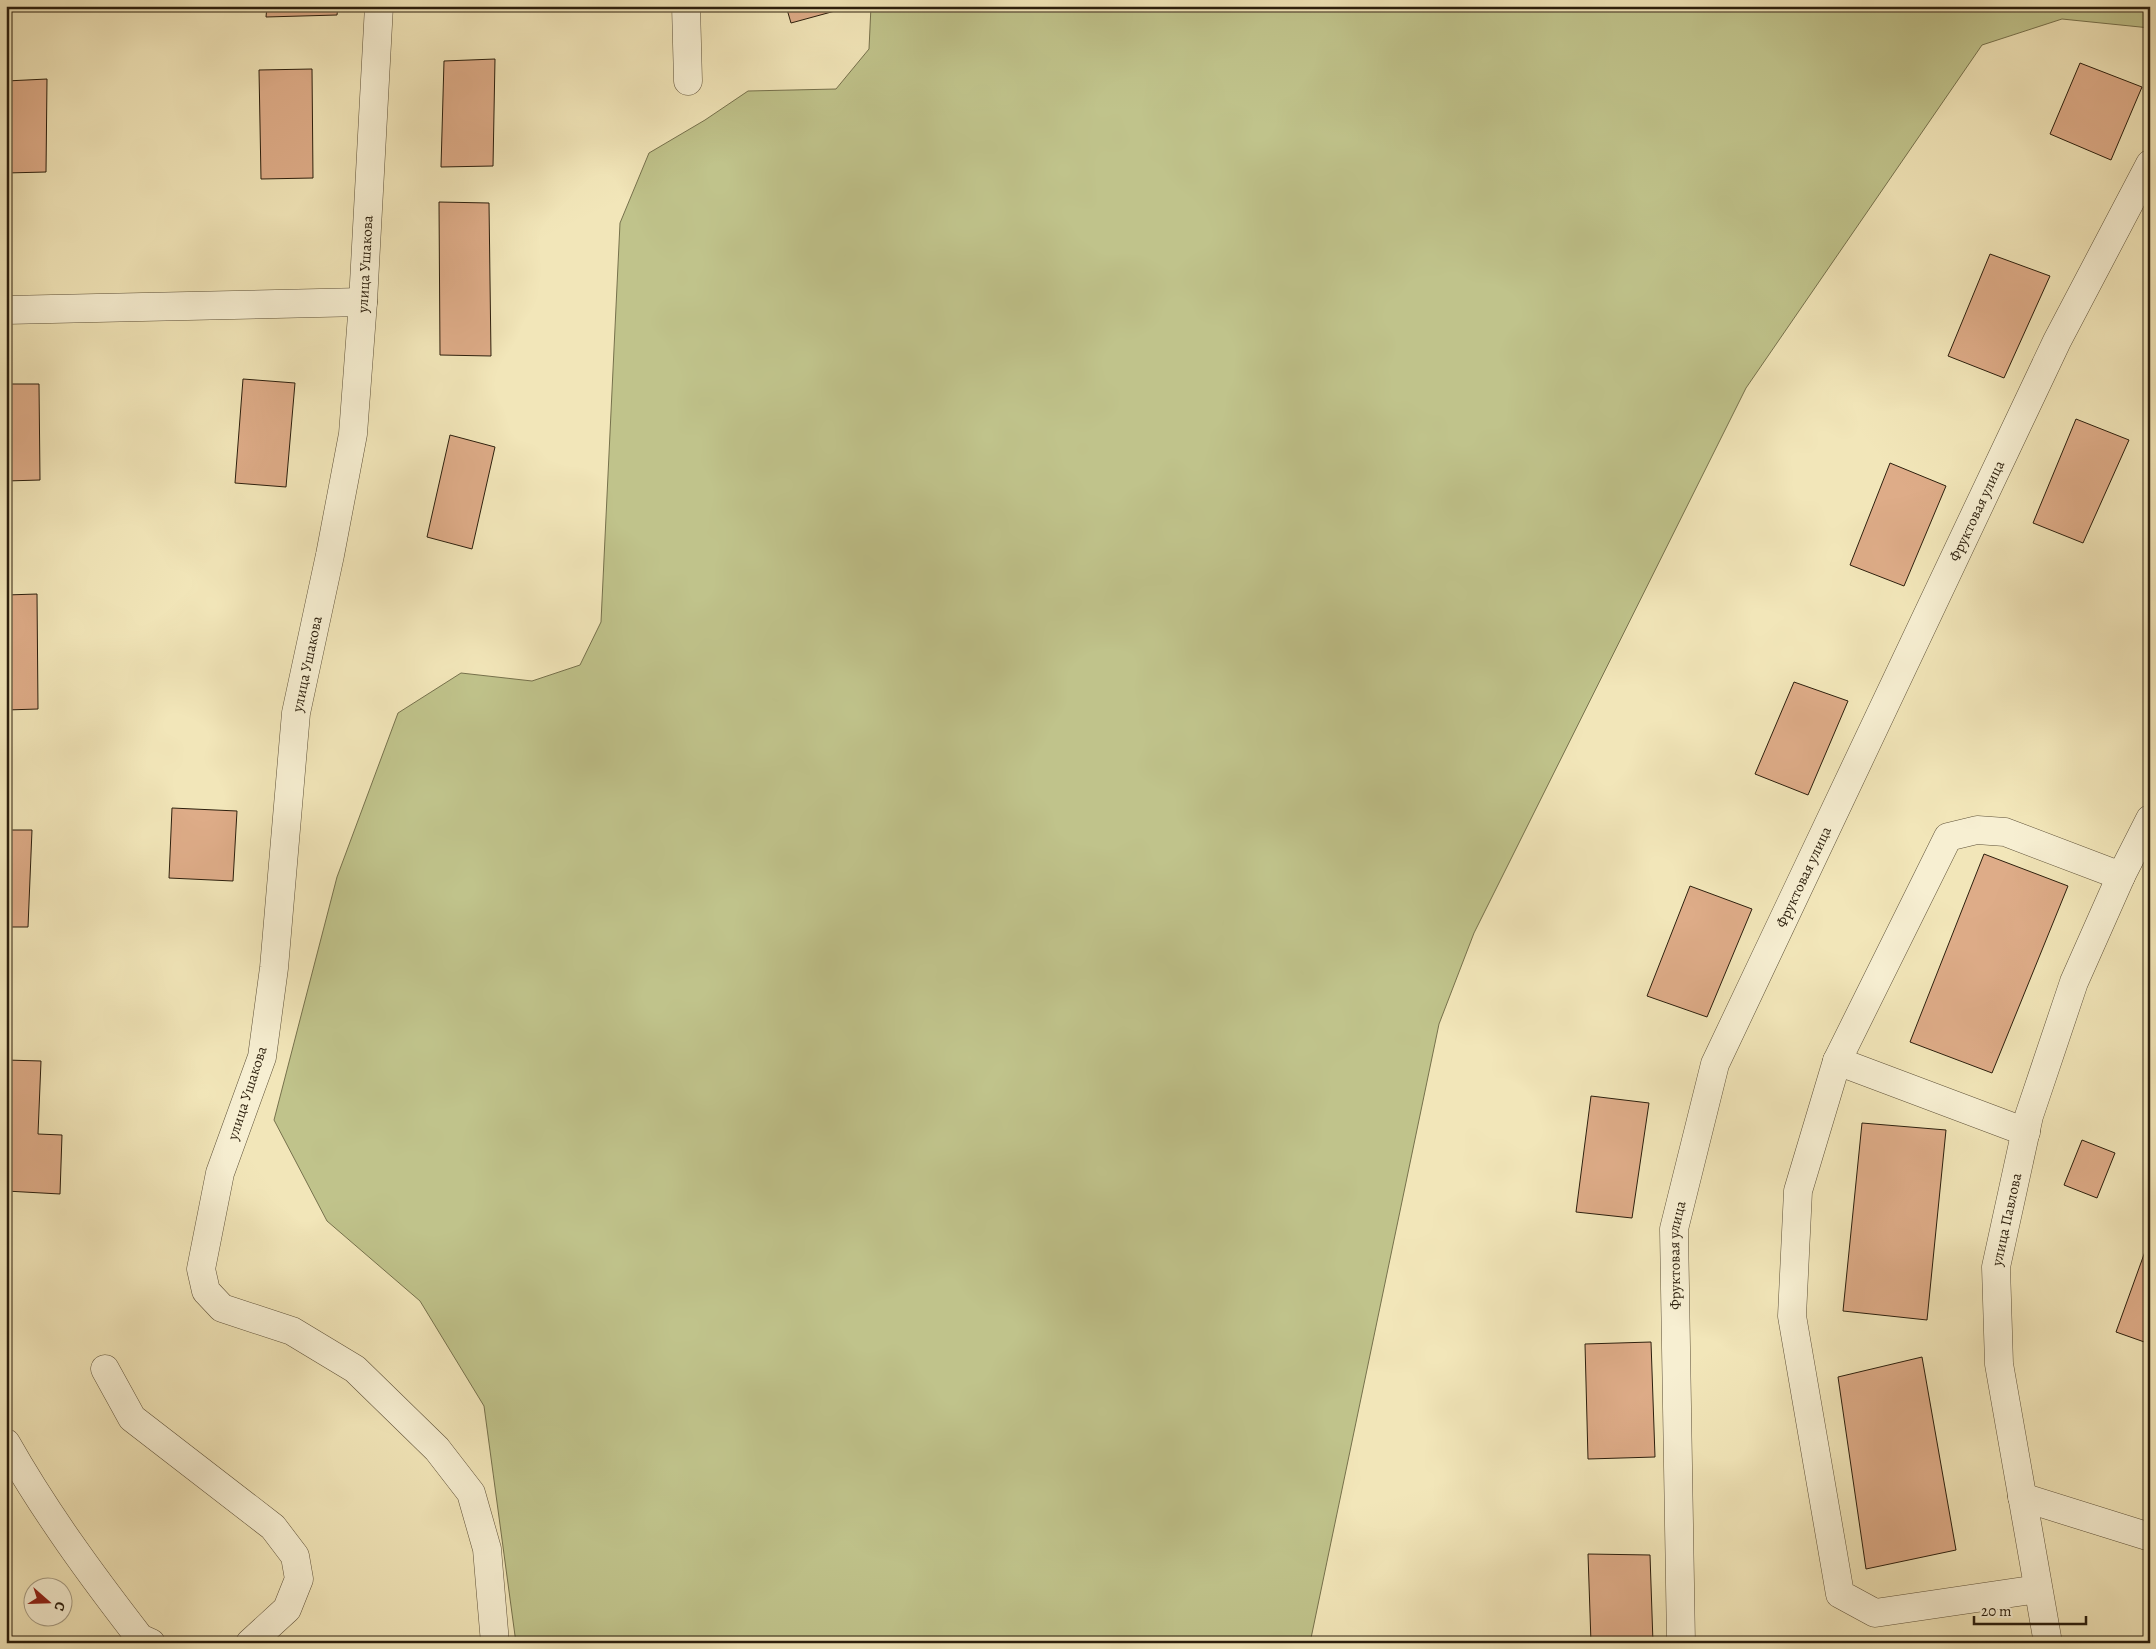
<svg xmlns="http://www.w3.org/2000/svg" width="2156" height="1649" viewBox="0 0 2156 1649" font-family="Alegreya,serif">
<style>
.green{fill:#c0c38b;stroke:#76714c}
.building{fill:#deac88;stroke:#2c1f0d}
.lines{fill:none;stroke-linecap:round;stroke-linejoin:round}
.minor-casing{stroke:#5e5138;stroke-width:29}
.minor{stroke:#f7efd2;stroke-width:28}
.labels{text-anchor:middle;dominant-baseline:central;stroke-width:4;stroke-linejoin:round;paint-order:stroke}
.street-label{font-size:15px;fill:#2c1f0d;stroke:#f7efd2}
</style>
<rect width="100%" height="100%" fill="#f2e6b9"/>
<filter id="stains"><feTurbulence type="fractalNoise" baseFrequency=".004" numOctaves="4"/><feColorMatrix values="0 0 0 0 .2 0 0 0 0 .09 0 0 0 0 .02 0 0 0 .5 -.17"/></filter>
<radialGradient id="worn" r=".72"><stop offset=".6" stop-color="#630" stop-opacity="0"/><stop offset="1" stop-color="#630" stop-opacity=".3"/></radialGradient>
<!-- green -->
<path class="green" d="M871 6H2150V28L2062 19 1982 45 1746 388 1474 933 1439 1024 1310 1643H516L484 1406 420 1301 327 1221 274 1120 337 877 398 713 461 673 532 681 580 665 601 622 620 223 649 153 705 120 748 91 836 89 869 49Z"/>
<!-- building -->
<path class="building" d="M267 6H338L337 15 266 17Z
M786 6H834L835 11 791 23Z
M495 59 493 166 441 167 444 61Z
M2080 63 2142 87 2111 160 2050 134Z
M312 69 313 178 261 179 259 70Z
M47 79 46 172 6 173V81Z
M439 202 489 203 491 356 440 355Z
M1990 254 2050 276 2004 378 1948 356Z
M243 379 295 383 286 487 235 483Z
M6 384H39L40 480 6 481Z
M2076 419 2129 440 2083 543 2033 523Z
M450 435 495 447 472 549 427 537Z
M1890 463 1946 486 1904 586 1850 565Z
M37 594 38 709 6 710V595Z
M1794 682 1848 701 1808 795 1755 774Z
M172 808 237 811 233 881 169 878Z
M6 830H32L28 927H6Z
M1984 854 2068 886 1992 1073 1910 1042Z
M1690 886 1752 909 1707 1017 1647 996Z
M6 1060 41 1061 38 1134 62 1135 60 1194 6 1191Z
M1591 1096 1649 1103 1632 1218 1576 1212Z
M1862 1123 1946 1130 1927 1320 1843 1311Z
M2082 1140 2115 1153 2097 1198 2064 1185Z
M2147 1246 2150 1247V1344L2116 1332Z
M1651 1342 1655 1457 1588 1459 1585 1344Z
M1922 1357 1956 1550 1866 1569 1838 1377Z
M1588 1554 1650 1555 1653 1643H1591Z"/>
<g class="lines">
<defs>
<g id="minor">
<path d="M379 6 363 302 353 434 330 555 296 713 274 968 262 1057 220 1173 201 1269 206 1291 222 1308 292 1331 355 1369 437 1449 471 1493 487 1549 495 1643"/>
<path d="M686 6 688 81"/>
<path d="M6 310 363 302"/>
<path d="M1837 1061 2026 1132"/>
<path d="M105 1369 132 1418 273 1527 295 1556 299 1579 287 1609 250 1643"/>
<path d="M6 1443C45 1512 92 1576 140 1638L151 1643"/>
<path d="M2022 1497 2150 1537"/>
<path d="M2038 1589 1875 1613 1840 1594 1792 1316 1798 1191 1837 1061 1948 837 1977 830 2005 832 2121 876"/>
<path id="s1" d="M1681 1643 1674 1229 1715 1064 2057 341 2150 164"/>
<path id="s2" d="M2048 1643 1999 1364 1996 1267 2029 1116 2074 982 2121 876 2150 819"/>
</g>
</defs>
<!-- minor casing -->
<use href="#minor" class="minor-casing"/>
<!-- minor -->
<use href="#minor" class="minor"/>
</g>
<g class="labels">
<!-- street labels -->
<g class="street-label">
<text transform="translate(365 264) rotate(-87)">улица Ушакова</text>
<text stroke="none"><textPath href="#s1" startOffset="1196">Фруктовая улица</textPath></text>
<text transform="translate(307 664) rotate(-78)">улица Ушакова</text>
<text stroke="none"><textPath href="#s1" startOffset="791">Фруктовая улица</textPath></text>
<text transform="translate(247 1093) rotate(-72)">улица Ушакова</text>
<text stroke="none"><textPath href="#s2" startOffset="429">улица Павлова</textPath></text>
<text stroke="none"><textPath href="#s1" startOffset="388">Фруктовая улица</textPath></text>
</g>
</g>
<!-- margin -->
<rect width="2156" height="1649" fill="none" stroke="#f2e6b9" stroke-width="25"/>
<rect x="8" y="8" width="2141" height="1634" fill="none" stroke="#2c1f0d" stroke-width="2.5"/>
<rect x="12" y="12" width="2131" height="1624" fill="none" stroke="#2c1f0d"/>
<!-- north arrow -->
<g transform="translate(48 1602) rotate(110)"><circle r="24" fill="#f7efd2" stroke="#a69c83"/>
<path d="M0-4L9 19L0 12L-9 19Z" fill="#8f2418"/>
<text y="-8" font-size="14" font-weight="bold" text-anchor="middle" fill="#2c1f0d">С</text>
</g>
<!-- scale -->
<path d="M1974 1616v8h112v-8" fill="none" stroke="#2c1f0d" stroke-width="2.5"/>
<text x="1981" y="1616" font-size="15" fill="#2c1f0d" stroke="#f7efd2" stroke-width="4" paint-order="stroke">20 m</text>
<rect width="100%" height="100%" filter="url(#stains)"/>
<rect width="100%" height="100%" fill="url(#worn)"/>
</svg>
